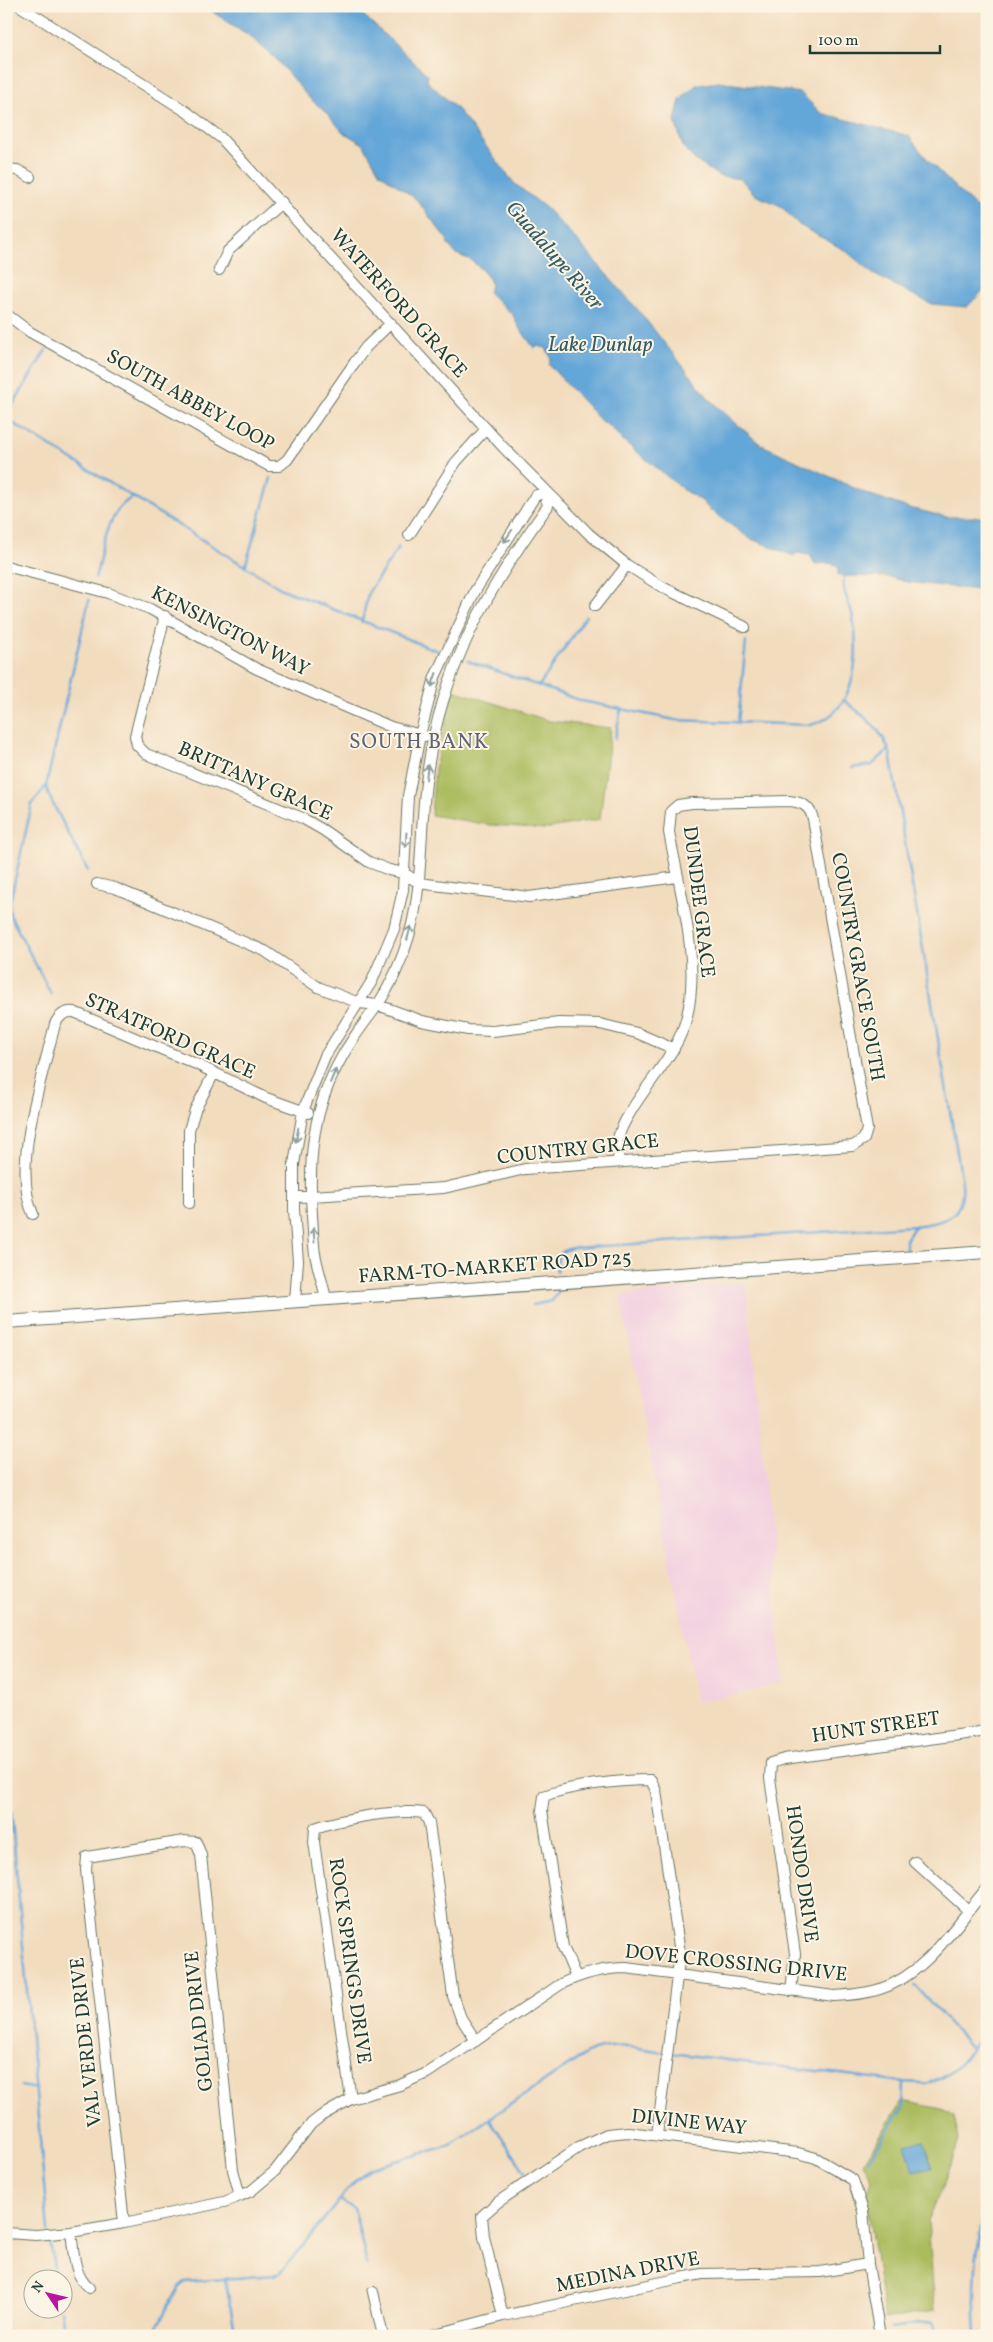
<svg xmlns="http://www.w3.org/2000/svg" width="993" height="2342" viewBox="0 0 993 2342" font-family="Vollkorn,serif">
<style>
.built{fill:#f2cfe0}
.green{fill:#abbc5f;stroke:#657c4a}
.water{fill:#64a6d8;stroke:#427286}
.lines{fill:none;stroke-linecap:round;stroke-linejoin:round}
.stream{stroke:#64a6d8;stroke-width:2.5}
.minor-casing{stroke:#697564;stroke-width:12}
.tertiary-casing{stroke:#697564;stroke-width:14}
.minor{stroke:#fff;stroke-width:10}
.tertiary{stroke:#fff;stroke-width:12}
.oneway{stroke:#8f9e9a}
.labels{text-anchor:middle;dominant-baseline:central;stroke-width:4;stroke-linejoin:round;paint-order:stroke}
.street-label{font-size:20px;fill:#1f3d34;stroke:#fcf5e5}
.water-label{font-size:21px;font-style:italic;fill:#345c65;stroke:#fcf5e5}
.neighbourhood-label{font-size:21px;letter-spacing:1px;fill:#5e6377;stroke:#fcf5e5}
</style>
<rect width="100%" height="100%" fill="#fcf5e5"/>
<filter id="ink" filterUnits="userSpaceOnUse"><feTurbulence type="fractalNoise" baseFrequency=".02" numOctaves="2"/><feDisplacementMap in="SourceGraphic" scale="10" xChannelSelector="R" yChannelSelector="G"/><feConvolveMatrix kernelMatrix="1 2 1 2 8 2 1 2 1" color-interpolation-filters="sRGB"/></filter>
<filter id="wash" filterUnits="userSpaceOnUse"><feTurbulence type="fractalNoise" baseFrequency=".0096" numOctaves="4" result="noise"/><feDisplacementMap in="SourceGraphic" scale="20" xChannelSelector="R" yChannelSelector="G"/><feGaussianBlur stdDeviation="1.12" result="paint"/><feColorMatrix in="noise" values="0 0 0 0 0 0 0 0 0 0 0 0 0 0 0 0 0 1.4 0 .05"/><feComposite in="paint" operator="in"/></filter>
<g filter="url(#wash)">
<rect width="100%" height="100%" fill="#f2dcbe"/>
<!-- built -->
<path class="built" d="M746 1282 783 1684 696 1702 620 1295Z"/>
<!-- green -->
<path class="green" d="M453 690 550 721 611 728 600 819 545 829 490 825 431 815 435 768Z
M902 2101 942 2109 954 2116 959 2140 950 2168 928 2221 935 2310 885 2319 866 2198 872 2179 863 2163Z"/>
<!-- water -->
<path class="water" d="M210 6H350L359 11 428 75 427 81 458 110 514 183 546 208 573 236 638 310 711 401 760 444 865 493 905 507 947 517H987V591L907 582 890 577 841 576 838 575V567L830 563 815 564 810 555 797 553 794 556 749 538 709 509 702 501 685 491 620 438 611 427 601 421 549 365 551 358 546 348 537 346 534 348 518 326 513 315 488 292 491 286 490 280 482 270 471 260 456 254 447 243 448 241 416 199 380 173 363 144 343 132 324 110 309 98 275 58 250 36 214 13Z
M719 82 801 93 821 113 909 136C929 165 960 191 985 216L987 287 967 307 931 304 873 274 846 251 799 225 781 206 755 195 741 179 719 176 696 161 683 147 675 121 680 100 696 85Z
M924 2140 932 2168 913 2172 905 2144Z"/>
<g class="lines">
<!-- stream -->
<path class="stream" d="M6 416 46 350
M6 419 282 589 438 651
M245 567 271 478
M95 578C103 553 106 508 134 497
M362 622 368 593 399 547
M468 661 582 701 675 720 810 725C856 714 860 657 853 618 850 601 840 592 845 573
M539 686 586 616
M738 723 746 641
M615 739 621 709
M852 768 872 765 889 749
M46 786 49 796 88 871
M51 994 10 915 9 906 32 804 46 786 89 600
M906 1253V1240L914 1227
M557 1271C556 1258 558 1251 572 1248L914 1226C945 1222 965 1218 962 1182L890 753C882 729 864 716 845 701
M533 1305 552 1301 559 1291
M11 1809 48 2231
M915 1985 971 2048
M671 2053 904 2082C911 2082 921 2084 928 2083 955 2078 970 2049 987 2030
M21 2086 36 2089
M489 2118 525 2172
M868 2161 903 2107 904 2082
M340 2200 354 2209 367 2265
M49 2236 56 2280
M225 2278 236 2336
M61 2310 65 2336
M891 2328 930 2322 934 2323 937 2336
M152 2336 178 2288 185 2282 274 2275 280 2273 356 2180 369 2169 450 2145 587 2053C612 2041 639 2049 665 2052
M861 2336 865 2334
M976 2336C973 2290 975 2245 987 2201"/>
</g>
</g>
<g filter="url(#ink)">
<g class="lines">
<defs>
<path id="minor" d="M20 6 187 112 221 138 503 447 589 534 627 565 662 587 745 627
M6 169 17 170 30 177
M219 270 228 251 282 202
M6 314 30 332 269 466H279L287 460 355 362 366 347 391 323
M409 535 456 462 486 429
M6 566 108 593 150 609 257 669 391 727 425 736
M595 606 627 565
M165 616 135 736 137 745 146 754 302 818 323 830 369 862 389 870 404 873 419 883 529 897 677 877
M97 884 115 888 265 951 318 987 359 1003 378 1005 422 1021 468 1030 493 1031 559 1023 600 1024 637 1033 674 1049
M294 1197 444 1188 525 1169 853 1146 864 1139 867 1129 813 819C810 806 802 802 789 801L692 803 678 805 671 811 669 832C679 888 701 960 687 1016 678 1053 650 1079 631 1111 626 1119 620 1129 618 1139 617 1146 618 1154 619 1161
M189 1203V1130L195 1110 214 1073
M33 1214C11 1165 43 1075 55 1024 59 1016 65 1011 74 1012L196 1064 266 1098 308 1113
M295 1301 298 1261 294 1210V1164L303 1111 325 1056 372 981 394 929 403 890 408 796 420 735 435 677 475 591 535 496 545 492 548 506C486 591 441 670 427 775 419 829 424 884 409 936 402 960 391 985 377 1006 365 1022 353 1037 343 1055 313 1107 308 1157 312 1215 313 1228 313 1241 315 1254 318 1269 323 1284 326 1299
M915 1862 968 1910
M576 1977 563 1947 542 1810 544 1796C572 1785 621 1780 651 1780L656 1791 680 1953 657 2135
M791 1991 795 1954 770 1778 771 1763 784 1759 987 1731
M351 2099 314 1842 315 1828C341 1819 396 1809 424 1813L429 1823 453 1996 461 2018 476 2041
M124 2223 86 1870 87 1857 184 1841 196 1842 201 1855 233 2170 240 2196
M71 2232C74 2251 73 2275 89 2288
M6 2233 36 2235 71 2232 124 2223 224 2202 240 2196 251 2191 275 2171 311 2124 321 2116 351 2099 400 2085 427 2073 561 1984C582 1974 603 1968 626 1968L834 1996C850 1995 865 1994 880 1989 927 1974 956 1924 987 1888
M373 2292 383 2336
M503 2316 484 2237 482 2216 498 2202 579 2147 607 2134 628 2132 798 2153 816 2158 853 2180 863 2211 868 2264 880 2336
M428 2336 503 2316 681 2278 702 2274 820 2272 868 2264"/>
<path id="tertiary" d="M6 1322 987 1252"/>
</defs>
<!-- minor casing -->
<use href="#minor" class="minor-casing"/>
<!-- tertiary casing -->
<use href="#tertiary" class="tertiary-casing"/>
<!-- minor -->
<use href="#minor" class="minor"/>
<!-- tertiary -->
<use href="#tertiary" class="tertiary"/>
</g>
<!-- one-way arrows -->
<defs><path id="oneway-shaft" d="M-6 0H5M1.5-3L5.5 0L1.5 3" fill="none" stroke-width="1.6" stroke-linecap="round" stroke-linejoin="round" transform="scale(1.25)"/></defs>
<g class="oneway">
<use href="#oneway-shaft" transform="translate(508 536) rotate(124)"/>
<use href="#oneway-shaft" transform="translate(434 680) rotate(109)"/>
<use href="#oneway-shaft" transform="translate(427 772) rotate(-82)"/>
<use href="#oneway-shaft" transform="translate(406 840) rotate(93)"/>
<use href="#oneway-shaft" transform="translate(409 933) rotate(-75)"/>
<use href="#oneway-shaft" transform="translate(333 1076) rotate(-67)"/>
<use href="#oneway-shaft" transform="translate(297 1135) rotate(100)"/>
<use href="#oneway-shaft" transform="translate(314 1235) rotate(-94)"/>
</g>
</g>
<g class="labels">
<!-- street labels -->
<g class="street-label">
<text transform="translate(398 304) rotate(48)">WATERFORD GRACE</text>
<text transform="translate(190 401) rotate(29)">SOUTH ABBEY LOOP</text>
<text transform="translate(230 632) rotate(27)">KENSINGTON WAY</text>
<text transform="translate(255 782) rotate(24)">BRITTANY GRACE</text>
<text transform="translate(698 902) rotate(83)">DUNDEE GRACE</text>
<text transform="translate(857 967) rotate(80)">COUNTRY GRACE SOUTH</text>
<text transform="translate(170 1037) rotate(24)">STRATFORD GRACE</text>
<text transform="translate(578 1150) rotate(-6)">COUNTRY GRACE</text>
<text transform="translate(495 1268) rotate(-4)">FARM-TO-MARKET ROAD 725</text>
<text transform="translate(876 1728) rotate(-8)">HUNT STREET</text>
<text transform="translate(801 1874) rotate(82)">HONDO DRIVE</text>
<text transform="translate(349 1961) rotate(82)">ROCK SPRINGS DRIVE</text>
<text transform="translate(736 1964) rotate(6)">DOVE CROSSING DRIVE</text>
<text transform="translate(200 2021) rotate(-96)">GOLIAD DRIVE</text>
<text transform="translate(87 2042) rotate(-96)">VAL VERDE DRIVE</text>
<text transform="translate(689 2123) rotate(6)">DIVINE WAY</text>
<text transform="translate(628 2273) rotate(-11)">MEDINA DRIVE</text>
</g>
<!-- water labels -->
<g class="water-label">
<text transform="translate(554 256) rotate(49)">Guadalupe River</text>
<text x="600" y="345">Lake Dunlap</text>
</g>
<!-- neighbourhood labels -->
<g class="neighbourhood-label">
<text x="419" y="742">SOUTH BANK</text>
</g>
</g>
<!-- margin -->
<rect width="993" height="2342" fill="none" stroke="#fcf5e5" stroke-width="25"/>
<!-- north arrow -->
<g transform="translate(48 2294) rotate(305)"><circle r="24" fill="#fcf5e5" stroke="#a4ab9e"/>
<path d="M0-4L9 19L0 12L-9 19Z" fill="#b5179e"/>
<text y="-8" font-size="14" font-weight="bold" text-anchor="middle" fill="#1f3d34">N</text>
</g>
<!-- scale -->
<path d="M810 45v8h130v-8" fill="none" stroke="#1f3d34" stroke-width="2.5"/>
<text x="818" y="45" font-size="15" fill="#1f3d34" stroke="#fcf5e5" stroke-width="4" paint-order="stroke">100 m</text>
</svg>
